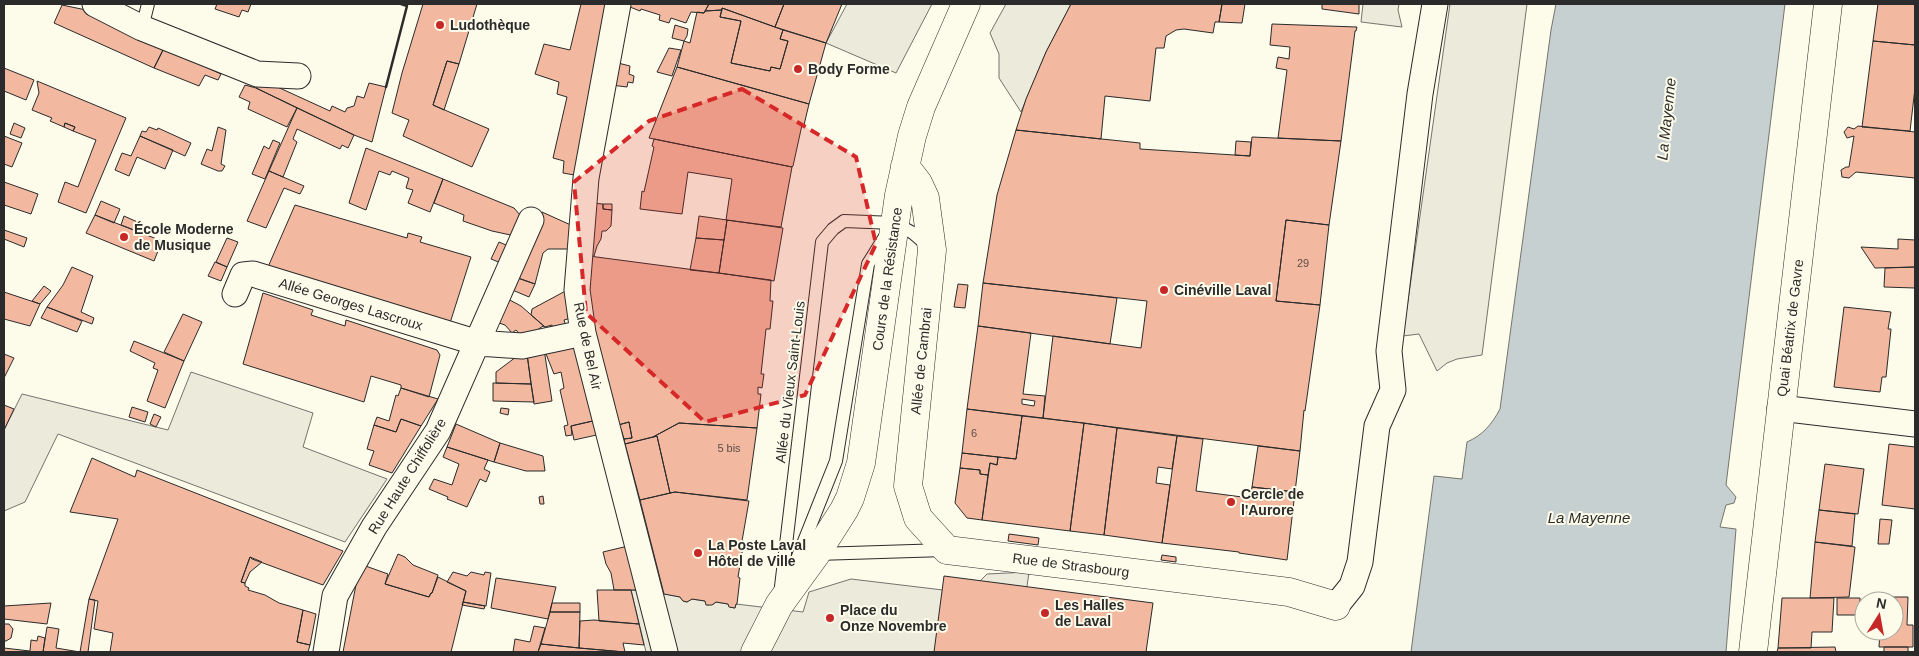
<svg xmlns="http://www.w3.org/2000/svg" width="1919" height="656" viewBox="0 0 1919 656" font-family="Arial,sans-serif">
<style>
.parking{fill:#eceadb;stroke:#74746e}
.water{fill:#c7d0d0;stroke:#74746e}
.building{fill:#f2b8a0;stroke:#2b2b2b;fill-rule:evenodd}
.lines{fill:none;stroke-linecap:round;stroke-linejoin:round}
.lane-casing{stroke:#2b2b2b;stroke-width:14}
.street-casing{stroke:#2b2b2b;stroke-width:27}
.secondary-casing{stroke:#2b2b2b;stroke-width:29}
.lane{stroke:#fdfbea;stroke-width:12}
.street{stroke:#fdfbea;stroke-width:25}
.secondary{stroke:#fdfbea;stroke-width:28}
.wall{stroke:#2b2b2b;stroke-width:2.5}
.marked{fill:#d62828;fill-opacity:0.2;stroke:#d62828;stroke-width:4;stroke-dasharray:10 6;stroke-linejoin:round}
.poi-dot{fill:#c62828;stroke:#fdfbea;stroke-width:2}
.labels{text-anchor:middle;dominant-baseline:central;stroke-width:4;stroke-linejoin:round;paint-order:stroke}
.number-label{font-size:11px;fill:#5d4e48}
.poi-label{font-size:14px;font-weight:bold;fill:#2b2b2b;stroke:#fdfbea;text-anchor:start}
.street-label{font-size:14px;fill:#2b2b2b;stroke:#fdfbea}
.water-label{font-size:15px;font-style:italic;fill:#2b2b2b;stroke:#fdfbea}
</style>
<rect width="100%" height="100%" fill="#fdfbea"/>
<!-- parking -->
<path class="parking" d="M847 4H932L896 73 826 43Z
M1006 4H1071L1046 52 1021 112 999 78V54L990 33Z
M1363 4H1399L1398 10 1402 27 1361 22Z
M1450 4H1527L1482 355 1457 359 1447 363 1437 371 1419 334 1403 336Z
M191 372 313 413 303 447 387 479 345 542 58 434 25 502 4 511V430L22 394 168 430Z
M1029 572 1018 652H646L631 590 666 594 680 597 683 601 687 602 692 599 705 601 707 605 714 604 716 602 728 604 730 607 735 608 736 604 803 612 809 592 851 579 968 593 987 574Z"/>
<!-- water -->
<path class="water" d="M1556 4H1785L1726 485 1736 497 1734 503 1726 505 1720 527 1736 529 1726 652H1411L1434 476 1462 479 1467 442C1483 435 1492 424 1500 409L1551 30Z"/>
<!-- building -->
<path class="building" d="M217 4H251L248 12 242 10 239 17 215 9Z
M423 4H477L459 64 447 61 433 105 489 129 472 167 403 136 409 120 392 113 402 73Z
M581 4H611L580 176 563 173 564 161 553 158 567 97 557 94 559 82 535 74 544 44 570 50Z
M625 4H709L704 13 691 12 686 23 671 18 669 23 659 20 660 15 641 9 640 11 625 5Z
M709 4H784L775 27 722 8V10L705 11Z
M784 4H842L826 43 775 27Z
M1071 4H1222L1219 22H1215L1213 33 1184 29 1176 30 1166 36 1164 48H1156L1150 101 1105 96 1101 139 1016 130 1026 99 1046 52Z
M1222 4H1245L1242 23 1219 22Z
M1322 4H1359V14L1322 9Z
M1878 4H1915V45L1873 41Z
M62 5 91 11 164 48 154 68 54 23Z
M722 8 783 30 780 39 788 41 780 69 771 67 770 71 731 63 741 21 720 17Z
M722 10 720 17 741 21 731 63 770 71 771 67 780 69 788 41 780 39 783 30 826 43 809 104 677 67 684 41 690 43 697 12 704 13 705 11Z
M1272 24 1357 27 1356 31H1355L1341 141 1278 138 1287 70 1276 68 1278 57 1289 59 1290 47 1270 45Z
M675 25 688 29 687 36 684 41 672 38Z
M1873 41 1915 45V88L1910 131 1862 127Z
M164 48 221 74 218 80 205 75 199 86 154 68Z
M669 48 681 50 672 76 657 72Z
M447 61 459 64 444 110 433 105Z
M614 62 630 66 629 74 634 76 633 83 628 82 627 87 611 85Z
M677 67 809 104 804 125H802L793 166 792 167 649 138Z
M4 68 34 80 26 100 4 91Z
M260 79 330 111 332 106 345 112 347 108 354 106 357 96 364 98 369 83 386 87 372 142 354 135 256 88Z
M37 81 126 118 86 213 58 202 65 182 78 187 96 140 73 131 75 127 65 123 64 127 50 121 52 118 32 110 39 93Z
M245 85 256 88 297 108 287 127 248 109 250 102 239 97Z
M297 108 354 135 348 148 342 145 340 149 297 129 293 139 297 142 283 177 269 171Z
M14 123 25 128 21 138 10 134Z
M65 123 75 127 73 131 64 127Z
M1858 126 1915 132V178L1856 172 1849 178 1842 177 1841 170 1846 167H1849L1854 136 1847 138 1844 132 1848 127 1854 129Z
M149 127 157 130 158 128 191 143 185 156 140 136 142 131 146 132Z
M218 127 226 130 221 164 225 166 222 171H218L201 164 207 149 212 151Z
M1016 130 1140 143V149L1250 156 1252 137 1341 141 1329 225 1286 220 1276 301 1320 305 1305 411 1304 410 1300 451 1043 418 1053 336 1141 348 1147 301 983 283 997 195Z
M4 136 22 143 12 167 4 164Z
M140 136 173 150 165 169 137 157 129 176 115 170 122 153 131 156Z
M654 139 792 167 781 227 726 220 732 179 688 172 682 214 640 209 642 191 644 192 654 147 652 146Z
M273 140 280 143 265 179 252 174 264 146 269 149Z
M1236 141 1251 142 1250 156 1235 155Z
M366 148 443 179 430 212 408 203 413 190 406 188 409 178 392 171 390 175 379 171 366 210 349 203Z
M269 171 304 186 300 194 284 188 266 228 247 221Z
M443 179 514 208 520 215 515 236 492 231 463 221 464 215 434 203Z
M4 182 38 194 31 214 4 205Z
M101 201 120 209 114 223 95 215Z
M591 203 603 204V209L612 210 611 226 606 231H602L601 239 597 246 594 256H589Z
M603 204H612V210L603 209Z
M295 205 407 238 408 233 422 237 420 242 471 257 450 323 268 267Z
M542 212 573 226 572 249H548L543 253 535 284 515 277Z
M95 215 162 241 154 261 86 233Z
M124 216 142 224 139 232 121 225Z
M699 216 727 220 724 240 696 238Z
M727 220 783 228 774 281 719 273Z
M1286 220 1329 225 1320 305 1276 301Z
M4 230 27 238 24 247 4 239Z
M227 238 238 242 227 267 216 262Z
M696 238 724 240 719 273 690 270Z
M1898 239 1915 240V267L1875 268 1861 247 1898 249Z
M499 242 513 248 506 265 491 259Z
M589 256 771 280 770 301H773L770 329H766L761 374H764L762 388 758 387V394H761L757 428 679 423 653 437 625 444 624 439 632 438 629 422 611 427 584 292Z
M215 262 227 267 221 281 208 276Z
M72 267 93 276 81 312 94 318 92 324 47 307 63 285Z
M1915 267V288L1884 287 1885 268Z
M515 277 535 284 529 297 510 289Z
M983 283 1117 298 1110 344 978 326Z
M958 284 968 285 965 308 954 307Z
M44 286 51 291 40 304 32 301Z
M571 288V318L564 320 566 326 554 331 552 325 545 327 531 315 532 309Z
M4 292 40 304 30 326 4 319Z
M263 293 313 310 311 315 345 326 346 320 437 350 440 355 429 397 401 388V385L371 376 364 402 243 364Z
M506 298 521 306 545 327 543 326 524 339 516 330 512 333 505 325 496 322Z
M47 307 82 321 77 332 41 318Z
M1844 307 1891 312 1888 329H1891L1886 377H1882L1880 392 1834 387Z
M183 314 202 322 184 361 164 352Z
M978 326 1031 333 1023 394 1045 396 1043 418 967 409ZM1022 399 1035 401 1034 406 1022 404Z
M134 341 184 361 165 408 147 401 158 370 153 368 155 363 130 351Z
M578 342 597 420 571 426 572 435 566 436 564 426 568 425 560 390 564 388 561 372 554 374 544 349Z
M544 349 552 401 534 404 527 354Z
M4 354 14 358 4 378Z
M527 354 531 384 496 383V372L516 357Z
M493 383 531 384 534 402 493 401Z
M401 388 438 399 421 426 401 419 396 432 374 425 377 417 389 421 396 395 398 396Z
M4 405 14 409 4 430Z
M132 407 148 412 145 422 129 417Z
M501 408 509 409 508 415 500 413Z
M967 409 1022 416 1016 459 962 453Z
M154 414 161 417 156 427 150 424Z
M1022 416 1084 423 1070 531 982 520 990 463 997 465 998 457 1016 459Z
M401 419 421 426 392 473 369 465 374 451 367 449 374 425 396 432Z
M597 420 601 434 574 440 571 426Z
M629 422 632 438 624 439 621 429 612 431 611 427Z
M679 423 757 428 747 500 675 492 670 493 657 436 653 437Z
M1084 423 1117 428 1104 535 1070 531Z
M456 424 500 443 494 462 447 447Z
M1117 428 1177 436 1172 469 1158 467 1156 483 1170 485 1162 543 1104 535Z
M657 436 670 493 640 500 625 444Z
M1177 436 1203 439 1196 491 1250 498 1252 487 1295 492 1287 560 1239 553V552L1162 543Z
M500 443 543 456 545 471H526L494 462Z
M1889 444 1915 447V509L1882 505Z
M1258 446 1300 451 1295 492 1252 487Z
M447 447 488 460 484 469 490 472 486 482 480 479 467 507 447 499 448 497 429 489 434 479 452 485 459 464 443 457Z
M962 453 998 457 997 465 990 463 988 475 980 474V470L960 468Z
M92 458 135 477 137 470 343 551 323 585 252 559 250 557 241 582 245 583V586L249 588 248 590 265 595 279 603 303 610 297 642 310 645 308 652H110L113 633 94 629 98 601 89 599 118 519 70 512Z
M1825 464 1864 469 1858 514 1819 510Z
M960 468 980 470V474L988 475 982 520 967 518 955 503Z
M675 492 749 501 742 541H744L738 577 740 578 737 604H736L735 608 729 607 728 604 716 602 712 605H706L705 601 692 599 687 602 683 601 680 597 664 594 640 500Z
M543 496 544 504H540L539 497Z
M1819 510 1855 514 1852 546 1815 542Z
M1880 519 1892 520 1889 544H1878Z
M1009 534 1039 538 1038 545 1008 541Z
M1815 542 1855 547 1849 597 1810 598Z
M628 546 639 590H614L611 573 606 564 603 552Z
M398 554 405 557 413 565 438 575 432 593H431L429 597 385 584Z
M1162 555 1176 557V562L1161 560Z
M250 557 262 562 250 572 245 583 241 582Z
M360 564 388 574 385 584 429 597 431 593H432L438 577 466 591 451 652H343Z
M453 572 467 576 471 572 484 575 485 572 491 573 486 606 463 602 466 591 447 582Z
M944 576 1153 603 1146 652H934Z
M496 578 556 587 548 619 491 608Z
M597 590H631L639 624 599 621Z
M1882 597H1908L1907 625H1913V647H1879L1880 631H1894V601H1882Z
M1782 598H1834L1832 632H1812L1811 648H1778Z
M1837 598H1860V615H1837Z
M89 599 95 600 88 652H80Z
M463 602 485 606 484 609 462 605Z
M51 603 47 624 4 619V606Z
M552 603H580V612H550Z
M303 610 316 614 310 645 297 642Z
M550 612H580L579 648 541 644Z
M594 620 639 624 644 645 623 643 625 652 579 648 580 621Z
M4 624H9L13 629 11 638 6 641H4Z
M534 626 545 628 538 652H513L515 639 530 642Z
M47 627 59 629 56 648 80 652H43Z
M38 636 45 638 43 652H4V648L30 651 31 640 37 641Z
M541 644 579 648 624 652H538Z
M1835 647 1836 652H1777L1778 648Z
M1884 647H1908V652H1884Z"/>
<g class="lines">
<defs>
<path id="lane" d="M142 28 148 4
M817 554 945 550
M793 569 836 461 868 264 886 235
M780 595 822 242 833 229 844 221 894 223 913 233 928 246"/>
<path id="street" d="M95 4 142 28 257 74 298 76
M618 4 586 178 577 290 583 333 665 652
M235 294 243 275 253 274 478 343 522 346 583 333
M1780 408 1915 424
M1336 606 1352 586 1360 562 1377 426 1393 390 1389 351 1420 94 1435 4
M326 652 335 596 374 527 438 431 531 220"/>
<path id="secondary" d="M905 166 918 183 925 198 932 250 908 486 918 518 947 550 1289 592 1336 606
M755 652 779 605 816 554 844 510 850 498 861 463 899 195 912 136 921 107 966 4
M1753 652 1828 4"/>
</defs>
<!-- lane casing -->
<use href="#lane" class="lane-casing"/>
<!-- street casing -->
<use href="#street" class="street-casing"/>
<!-- secondary casing -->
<use href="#secondary" class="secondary-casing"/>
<!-- lane -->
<use href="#lane" class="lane"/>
<!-- street -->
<use href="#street" class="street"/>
<!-- secondary -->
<use href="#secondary" class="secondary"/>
<!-- wall -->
<path class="wall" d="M386 87 407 6 401 4"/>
</g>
<!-- marked area -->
<path class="marked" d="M742 89 856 157 876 244 805 395 705 422 586 313 574 182 649 121Z"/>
<!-- markers -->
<g class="poi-dot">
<circle cx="440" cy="25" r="5"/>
<circle cx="798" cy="69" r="5"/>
<circle cx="124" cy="237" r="5"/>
<circle cx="1164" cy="290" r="5"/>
<circle cx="1231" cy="502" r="5"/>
<circle cx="698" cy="553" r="5"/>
<circle cx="1045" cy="613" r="5"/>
<circle cx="830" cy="618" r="5"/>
</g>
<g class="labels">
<!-- number labels -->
<g class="number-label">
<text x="1303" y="263">29</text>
<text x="974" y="433">6</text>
<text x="729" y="448">5 bis</text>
</g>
<!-- poi labels -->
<g class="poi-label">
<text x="450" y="25">Ludothèque</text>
<text x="808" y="69">Body Forme</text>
<text x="134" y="229">École Moderne<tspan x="134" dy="16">de Musique</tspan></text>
<text x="1174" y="290">Cinéville Laval</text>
<text x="1241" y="494">Cercle de<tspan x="1241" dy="16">l'Aurore</tspan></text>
<text x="708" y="545">La Poste Laval<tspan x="708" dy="16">Hôtel de Ville</tspan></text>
<text x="1055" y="605">Les Halles<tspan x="1055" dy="16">de Laval</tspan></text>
<text x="840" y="610">Place du<tspan x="840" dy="16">Onze Novembre</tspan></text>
</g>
<!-- street labels -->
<g class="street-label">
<text transform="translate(887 279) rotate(-82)">Cours de la Résistance</text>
<text transform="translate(351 304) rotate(17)">Allée Georges Lascroux</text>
<text transform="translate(1790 328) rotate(-83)">Quai Béatrix de Gavre</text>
<text transform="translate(588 346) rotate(78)">Rue de Bel Air</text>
<text transform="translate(921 361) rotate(-84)">Allée de Cambrai</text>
<text transform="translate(790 382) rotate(-83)">Allée du Vieux Saint-Louis</text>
<text transform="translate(407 476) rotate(-58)">Rue Haute Chiffolière</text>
<text transform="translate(1071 565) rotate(7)">Rue de Strasbourg</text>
</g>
<!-- water labels -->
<g class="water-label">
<text transform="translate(1666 119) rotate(-84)">La Mayenne</text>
<text x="1589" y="517">La Mayenne</text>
</g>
</g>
<!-- border -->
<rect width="1919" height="656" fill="none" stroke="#2b2b2b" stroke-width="10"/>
<!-- north arrow -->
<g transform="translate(1879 616) rotate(11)"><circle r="24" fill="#fdfbea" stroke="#a9a89e"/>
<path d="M0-4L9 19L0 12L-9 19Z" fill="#c62828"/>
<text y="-8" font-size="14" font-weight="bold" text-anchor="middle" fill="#2b2b2b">N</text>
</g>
</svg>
